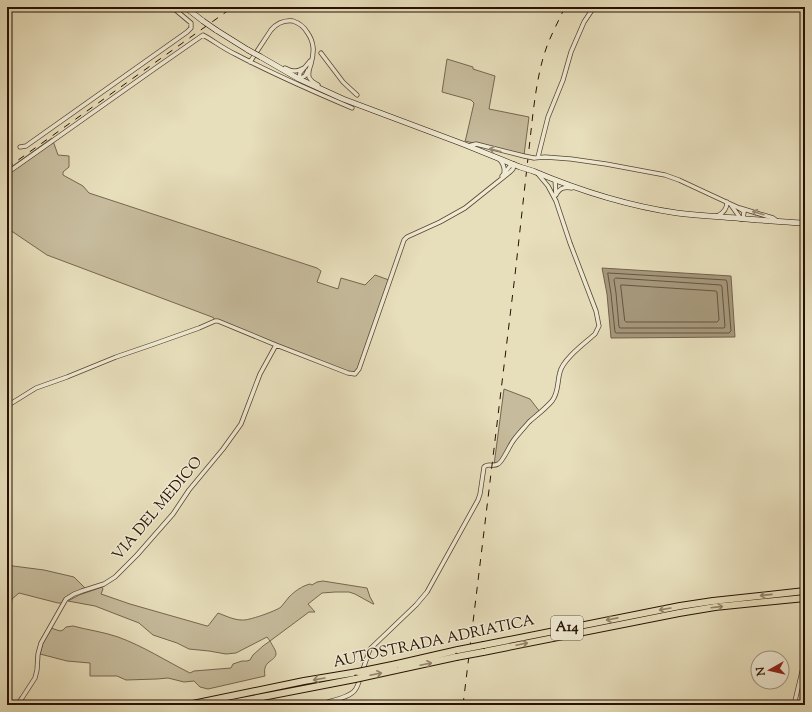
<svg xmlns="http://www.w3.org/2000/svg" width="812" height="712" viewBox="0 0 812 712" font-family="'Sorts Mill Goudy',serif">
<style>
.green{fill:#c6bb9c;stroke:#766650}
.water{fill:#a6987c;stroke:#73624c}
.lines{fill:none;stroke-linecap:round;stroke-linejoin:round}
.shore{stroke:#665440;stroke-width:1}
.minor-casing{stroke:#574431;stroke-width:5}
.secondary-casing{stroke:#271003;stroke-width:6}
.motorway-casing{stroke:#271003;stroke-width:8}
.minor{stroke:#efead3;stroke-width:3.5}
.secondary{stroke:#efead3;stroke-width:5}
.motorway{stroke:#e7debb;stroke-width:6}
.rail{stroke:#271003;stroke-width:1;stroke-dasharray:7 7;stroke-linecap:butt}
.minor-bridge-casing{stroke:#574431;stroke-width:5;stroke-linecap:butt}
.secondary-bridge-casing{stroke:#271003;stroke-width:6;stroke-linecap:butt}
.motorway-bridge-casing{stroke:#271003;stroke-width:8;stroke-linecap:butt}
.minor-bridge{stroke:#efead3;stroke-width:3.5}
.secondary-bridge{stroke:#efead3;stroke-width:5}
.motorway-bridge{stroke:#e7debb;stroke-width:6}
.oneway{stroke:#958875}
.oneway2{stroke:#918168}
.labels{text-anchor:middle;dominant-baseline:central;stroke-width:3;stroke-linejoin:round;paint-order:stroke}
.shield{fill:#efead3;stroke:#635141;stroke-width:1}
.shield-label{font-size:14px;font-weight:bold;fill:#271003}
.street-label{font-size:15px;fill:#271003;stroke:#efead3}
</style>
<rect width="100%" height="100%" fill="#e7debb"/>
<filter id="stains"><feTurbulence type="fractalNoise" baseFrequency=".005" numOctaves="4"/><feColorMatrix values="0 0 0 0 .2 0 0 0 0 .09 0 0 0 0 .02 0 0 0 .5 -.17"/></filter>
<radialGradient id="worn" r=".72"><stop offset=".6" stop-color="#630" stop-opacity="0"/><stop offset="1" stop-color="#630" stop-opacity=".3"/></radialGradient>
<!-- green -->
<path class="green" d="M447 59 473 67V69L495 76 489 109 529 117 524 155 465 141 466 138 474 103 471 100 442 92Z
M52 138 58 155 69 156V167L63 172V175L83 186 89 193 317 268 321 271 317 282 338 289 341 278 365 285 375 275 389 280 358 370 351 373 214 321V318L212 317 47 255 7 228V170Z
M504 389 530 399 540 412 526 425 499 462 494 465Z
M7 564 13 566 44 570 74 577 87 590 78 593 63 603H58L19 593 12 599 9 628 10 629 7 634Z
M323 581 367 588 370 597 374 604H373L355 594 349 592H335L322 593 308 604 315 612H309L270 641C272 645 276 650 276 654 275 662 262 660 265 676L208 689 200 687 194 681 184 682 168 678 157 679 126 680 117 676H90V663L67 661 40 654 44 639 51 628 60 631 63 630 66 627 73 626C88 630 104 632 118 637 143 646 166 661 190 673L194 671 231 668 233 664 242 661H247L250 660 253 655 263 646 270 641 267 637 236 653 226 654 209 651 189 649 177 643 153 635 139 623 95 606 68 601 79 595 102 587 103 589 101 594 104 595 130 604 207 626H208L218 613C226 616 234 620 242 620 248 621 276 611 281 607 284 604 286 600 289 597 295 591 302 586 310 584L312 585 317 582Z"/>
<!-- water -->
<path class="water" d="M602 268 731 276 735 337 611 338 607 294Z"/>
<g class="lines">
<!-- shore -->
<path class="shore" d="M608 273 726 280 727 282 731 331 729 333H616L615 332 611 294 608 275Z
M616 278 721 285 722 287 725 327 724 328H620L619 327 616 293 614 280Z
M621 285H623L716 291 717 292 719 320 717 322H626L625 321Z"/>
<defs>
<path id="minor" d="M321 53 343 82 357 95
M250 62 271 30C277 23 284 20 293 21 299 23 304 27 307 32 315 43 314 53 311 64 309 69 308 72 309 77 311 81 314 83 318 85
M285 68C292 72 297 72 304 68
M299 79 300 73 310 61
M299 79 305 76 308 70
M468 146 476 144 524 156
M20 147 26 146 187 32 191 28V23L172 7
M538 157 548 117 563 80 571 52 584 22 594 7
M534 158 545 157 571 159 606 164 665 175 679 180 737 207 742 210 744 212 743 219
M499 159C503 163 505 167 504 173
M7 173 157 67 203 35C214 41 224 49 235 54 273 74 312 91 352 108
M502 176 510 166 514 164
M555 180 556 195
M556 195C560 187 565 187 572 188
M731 205 741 219
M740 208 773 218 777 221
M717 216C724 213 727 209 727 202
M7 406 36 388 67 377 116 357 154 344 199 328 215 321H218L276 345 348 373 355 374 359 369 404 240 407 237 440 222 465 208 510 172 513 169 514 164
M362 672 370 649 416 605 427 592 478 500 480 494 484 467C488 463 493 467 498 464 502 463 510 445 513 441 518 434 524 428 529 422 537 415 545 409 552 401 559 392 557 382 560 372 563 359 585 343 595 334L599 326 596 311 570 243 556 201 548 186 538 174
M17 705 22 698 35 678 37 670 38 654 41 643 66 599 74 594 82 591 104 584 115 577 137 555 173 514 189 490 223 449 241 424 260 374 276 345
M319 705C328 701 350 698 355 690 358 686 359 682 360 678
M794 705 805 659"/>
<path id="secondary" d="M185 7 203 21
M216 30 248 50
M261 57 299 79 343 99 463 144 520 167
M533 171C578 190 629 206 677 213 692 215 707 216 723 217 750 219 778 222 805 223"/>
<path id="motorway" d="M484 645 680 606 713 601 805 591
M483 652 679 613 715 607 805 598
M397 664 458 650
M396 670 456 657
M188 705 304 681 358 672
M221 705 355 679"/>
</defs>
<!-- minor casing -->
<use href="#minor" class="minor-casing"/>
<!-- secondary casing -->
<use href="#secondary" class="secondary-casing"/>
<!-- motorway casing -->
<use href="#motorway" class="motorway-casing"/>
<!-- minor -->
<use href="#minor" class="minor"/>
<!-- secondary -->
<use href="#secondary" class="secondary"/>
<!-- motorway -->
<use href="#motorway" class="motorway"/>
<!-- rail -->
<path class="rail" d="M7 168 233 7
M463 705 515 275 533 113C536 90 539 68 547 46 552 33 559 20 565 7"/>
<defs>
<path id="minor-bridge" d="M524 156 534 158"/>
<path id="secondary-bridge" d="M203 21 216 30
M248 50 261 57
M520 167 533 171"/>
<path id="motorway-bridge" d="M458 650 484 645
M456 657 483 652
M358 672 397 664
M355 679 396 670"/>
</defs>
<!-- minor-bridge casing -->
<use href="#minor-bridge" class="minor-bridge-casing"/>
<!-- secondary-bridge casing -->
<use href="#secondary-bridge" class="secondary-bridge-casing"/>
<!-- motorway-bridge casing -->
<use href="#motorway-bridge" class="motorway-bridge-casing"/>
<!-- minor-bridge -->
<use href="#minor-bridge" class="minor-bridge"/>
<!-- secondary-bridge -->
<use href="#secondary-bridge" class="secondary-bridge"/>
<!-- motorway-bridge -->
<use href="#motorway-bridge" class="motorway-bridge"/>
</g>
<!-- one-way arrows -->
<defs><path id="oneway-shaft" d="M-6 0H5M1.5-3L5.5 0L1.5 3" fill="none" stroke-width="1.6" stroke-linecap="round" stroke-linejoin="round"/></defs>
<g class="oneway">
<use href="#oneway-shaft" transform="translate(495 150) rotate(-165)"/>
<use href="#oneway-shaft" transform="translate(758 213) rotate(-163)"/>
</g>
<g class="oneway2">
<use href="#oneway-shaft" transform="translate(766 595) rotate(174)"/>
<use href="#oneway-shaft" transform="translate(717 607) rotate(-7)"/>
<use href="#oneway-shaft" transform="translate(665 609) rotate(170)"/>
<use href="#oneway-shaft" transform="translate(612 619) rotate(169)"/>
<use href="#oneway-shaft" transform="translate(522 644) rotate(-12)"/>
<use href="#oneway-shaft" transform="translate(426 664) rotate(-12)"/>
<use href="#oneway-shaft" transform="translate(376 674) rotate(-12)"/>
<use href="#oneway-shaft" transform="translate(319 679) rotate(170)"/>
</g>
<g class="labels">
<!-- shield labels -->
<rect class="shield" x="551" y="616" width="32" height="24" rx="3"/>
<g class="shield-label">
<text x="567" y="628">A14</text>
</g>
<!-- street labels -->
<g class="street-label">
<text transform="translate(158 509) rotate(-50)">VIA DEL MEDICO</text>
<text transform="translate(434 642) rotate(-12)">AUTOSTRADA ADRIATICA</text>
</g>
</g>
<!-- margin -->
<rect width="812" height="712" fill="none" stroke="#e7debb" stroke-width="24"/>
<rect x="8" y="8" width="796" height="696" fill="none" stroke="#271003" stroke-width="2"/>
<rect x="12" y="12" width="788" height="688" fill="none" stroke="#271003"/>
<!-- north arrow -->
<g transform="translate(770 670) rotate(262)"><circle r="19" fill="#efead3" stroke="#9f9380"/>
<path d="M0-3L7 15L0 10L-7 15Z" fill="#8f2418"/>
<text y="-6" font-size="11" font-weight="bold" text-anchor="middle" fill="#271003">N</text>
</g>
<rect width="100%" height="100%" filter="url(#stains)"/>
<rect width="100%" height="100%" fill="url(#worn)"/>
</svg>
